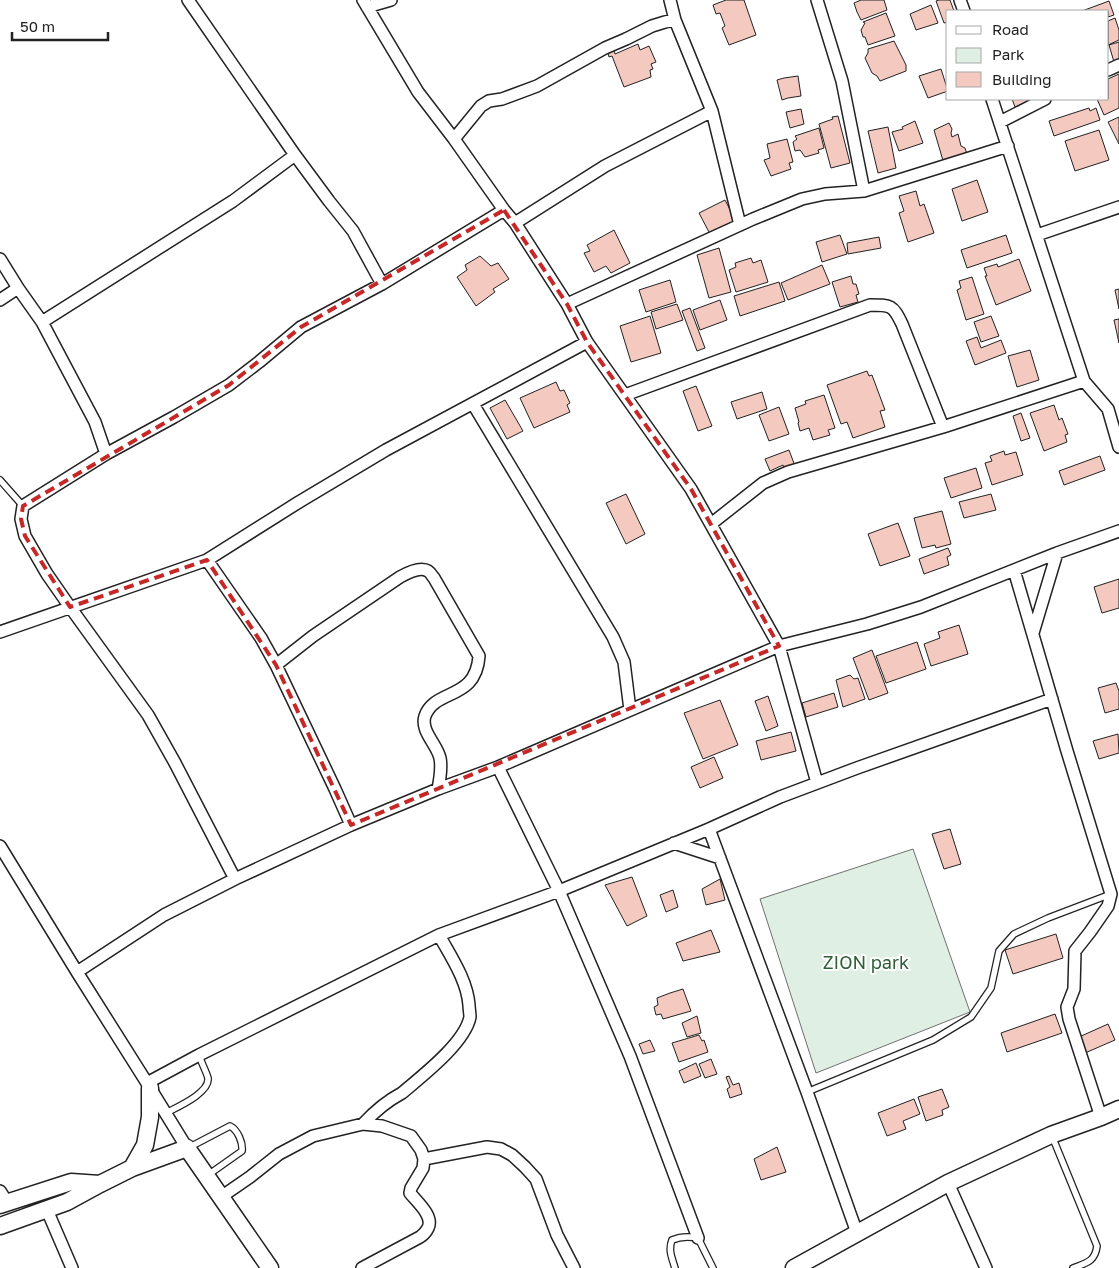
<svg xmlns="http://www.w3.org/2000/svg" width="1119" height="1268" viewBox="0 0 1119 1268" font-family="'Golos Text',sans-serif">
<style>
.park{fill:#e0efe3;stroke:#6f6f6f}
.building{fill:#f3c9c0;stroke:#222}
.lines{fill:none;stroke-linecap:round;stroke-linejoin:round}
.lane-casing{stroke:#222;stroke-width:8}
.street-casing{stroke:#222;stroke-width:14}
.secondary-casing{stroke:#222;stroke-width:19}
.lane{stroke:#fff;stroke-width:5.5}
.street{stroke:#fff;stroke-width:11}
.secondary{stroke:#fff;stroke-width:16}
.marked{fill:none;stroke:#c62828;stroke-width:4;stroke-dasharray:10 6;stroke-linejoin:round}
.labels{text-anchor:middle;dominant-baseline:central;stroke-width:4;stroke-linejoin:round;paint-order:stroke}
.park-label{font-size:18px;fill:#2f5e38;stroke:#fff}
</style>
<rect width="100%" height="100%" fill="#fff"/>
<!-- park -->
<path class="park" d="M913 849 970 1012 816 1073 760 899Z"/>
<!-- building -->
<path class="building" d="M726 0H744L756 35 729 45 722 28 725 26 720 13 716 14 713 5Z
M861 0H884L887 10 861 20 857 12 854 3Z
M939 0H950L954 11H948V22L944 23 936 1Z
M1109 1 1114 15 1108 17V11H1082Z
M931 5 938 23 916 30 910 14Z
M886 13 895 36 868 45 865 37H863L861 30 865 23 863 22Z
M1115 18 1119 30V40L1108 45V21Z
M894 41 906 65V71L880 81 877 76 872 73 865 58 868 53V49Z
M1119 42V60L1114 62 1109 45Z
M638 44 640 50 649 46 656 62 651 64 653 69 650 70 651 77 624 87 612 56 609 57 608 53 614 50 615 54Z
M941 69 948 91 928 98 919 76Z
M1119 74V108L1104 115 1097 99H1108V79Z
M798 76 801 96 788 98 782 100 777 80 784 78Z
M1012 99H1035L1015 107Z
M1089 108 1090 111 1096 108 1100 120 1054 136 1049 121Z
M801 109 804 124 790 128 786 112Z
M838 116 850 163 831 168 819 124 833 119 832 117Z
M1119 117V144L1108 122Z
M915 121 923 143 899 151 892 132 903 129 902 127Z
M949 123 952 129 951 133 952 137 958 134 961 146 965 148 968 157 944 164 934 130Z
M888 127 896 168 878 173 868 131Z
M819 128 824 148 818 150 819 153 805 157 800 150 795 151 793 142 797 139 795 136Z
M1099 130 1109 160 1075 171 1065 141Z
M787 139 793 162 789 163 791 169 771 176 764 160 770 158 767 144Z
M977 180 988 212 962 221 952 189Z
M916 191 920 206 924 204 934 233 908 242 899 213 904 211 899 196Z
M725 200 736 221 710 234 699 213Z
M614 230 630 263 611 273 606 266 594 272 584 253 590 251 587 245Z
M840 235 847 254 822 262 816 242Z
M1006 235 1012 253 967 268 961 250Z
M879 237 881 248 848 254 847 243Z
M719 248 731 292 709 298 697 255Z
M480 256 491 266 498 263 509 279 493 289 495 292 476 306 457 277 467 270 465 265Z
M751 258 753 263 761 260 768 282 736 292 729 270 736 267 735 263Z
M1019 259 1031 291 996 305 985 276H987L984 268 997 264 998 267Z
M822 265 830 284 788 300 781 283Z
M851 276 853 284H856L859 294 856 295 858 302 840 307 832 282Z
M972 277 984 314 966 320 957 290 961 288 959 281Z
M670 280 676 302 646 312 639 290Z
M779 282 785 301 740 316 734 296Z
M1119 289V309L1115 290Z
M720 300 727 320 700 330 693 310Z
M677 304 683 320 656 329 651 312Z
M690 308 705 348 697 351 682 311Z
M650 316 661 353 631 362 620 326Z
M991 316 999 336 981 342 974 322Z
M1119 319V343L1114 320Z
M977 337 981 348 1001 340 1006 353 975 365 966 341Z
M1030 350 1039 380 1017 387 1008 356Z
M867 371 869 376 872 375 885 410 880 411 885 427 853 438 847 422 841 424 827 385Z
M556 382 560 391 564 390 570 403 567 405 570 412 534 428 520 398Z
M696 386 712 426 698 431 683 391Z
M762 392 767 409 737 419 731 402Z
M824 395 835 428 828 430 830 435 813 440 809 428 800 431 798 423 799 422 795 408 806 404 805 401Z
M505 400 523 431 507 439 490 408Z
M1054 405 1059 420 1062 418 1068 434 1065 435 1067 442 1044 451 1030 413Z
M779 407 789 434 769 441 759 415Z
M1021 413 1030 438 1021 441 1013 416Z
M789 450 795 466 785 470 783 465 770 471 765 459Z
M1004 451 1005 455 1016 452 1023 475 992 485 985 463 992 461 990 456Z
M1100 456 1105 470 1064 485 1059 471Z
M976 468 982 488 951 498 944 478Z
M626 494 645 534 626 544 606 503Z
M991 494 996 510 964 518 959 502Z
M942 511 951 544 936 548 935 545 922 548 914 518Z
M898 523 910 556 880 566 868 534Z
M948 548 951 555 947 557 949 565 924 574 919 559Z
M1119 579V608L1102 613 1094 587Z
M959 625 968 654 931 666 924 644 940 638 938 632Z
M917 642 926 669 886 683 876 656Z
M872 650 888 693 869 700 853 658Z
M850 675 854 679 858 678 865 699 843 707 836 680Z
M1116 683 1119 691V709L1105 713 1098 688Z
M834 693 838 707 806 717 802 703Z
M768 696 778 726 766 731 755 701Z
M720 700 738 745 703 759 684 713Z
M791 732 796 751 761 760 756 741Z
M1118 734 1119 753 1099 759 1093 741Z
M714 757 723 778 700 788 691 767Z
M950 829 961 864 944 869 932 834Z
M632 877 647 916 627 926 605 885Z
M720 879 725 900 706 905 702 889Z
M673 890 678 907 666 912 660 895Z
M711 930 720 952 683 961 676 943Z
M1056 934 1063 958 1013 974 1005 950Z
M683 989 691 1011 663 1019 661 1014 656 1015 654 1007 658 1005 657 998 670 993Z
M1055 1014 1062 1033 1007 1052 1001 1033Z
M697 1016 701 1033 687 1037 682 1023Z
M1108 1024 1115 1040 1085 1053 1079 1037Z
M699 1035 702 1041 704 1040 708 1052 679 1062 672 1043Z
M650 1040 655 1051 643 1054 639 1044Z
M711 1059 717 1074 705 1078 699 1064Z
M696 1063 701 1076 684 1083 679 1071Z
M729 1076 733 1085 739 1083 742 1094 730 1098 727 1089 730 1087 726 1077Z
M942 1089 949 1107 942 1110 943 1115 926 1121 918 1097Z
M914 1099 920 1114 903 1121 906 1129 887 1136 878 1113Z
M777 1147 786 1172 761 1180 754 1159Z"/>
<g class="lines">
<defs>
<path id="lane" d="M0 480 23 506
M807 1092 933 1040 971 1017 991 988 999 951 1014 934 1048 918 1111 894
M166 1113C177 1107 210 1093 208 1078 206 1071 201 1062 199 1055
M1052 1136 1097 1246C1095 1262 1086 1263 1073 1268
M188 1148 230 1126C238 1130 243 1143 242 1151L208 1175
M675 1268C672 1258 668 1250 672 1240 681 1236 688 1236 698 1238L713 1268"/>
<path id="street" d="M188 0 295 155 329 201 353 231 382 284
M363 0 418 92 454 139 504 210 515 223 567 304 587 342 691 489 779 646 817 783
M817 0 842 81 864 191
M960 0 964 11
M367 7 391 0
M1108 70 1119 65
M992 99 1084 381 1108 409 1119 447
M712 111 740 225
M1000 122 1045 99
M454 139 481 106 489 101 502 99 537 86 605 48 626 39 652 26 665 22 675 20
M515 223 605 166 712 111 675 20 670 0
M1037 235 1119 207
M0 259 18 288 42 322 233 201 295 155
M0 300 18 288
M567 304 753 219 802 199 825 194 864 191 1008 146
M42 322 95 422 106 454
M625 395 870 305C891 305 893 305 902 324L943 427
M473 404 613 637 624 662 630 710
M711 524 763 483 788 472 943 427 1084 381
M207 560 261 638 276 665 335 789 351 825
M1014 570 1067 751 1111 894 1108 906 1090 932 1075 951 1074 989 1067 1007 1069 1019 1101 1117
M0 632 207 560 299 502 386 450 587 342
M1033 633 1057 553
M276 665 313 636 400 577C407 573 420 566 428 571 431 573 432 576 434 578L479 656C476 701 435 688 425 716 420 731 437 744 440 758 442 768 440 779 438 789
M498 767 559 891 630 1056 698 1238
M709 829 807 1092 857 1233
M674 843 720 858
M0 846 77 972 147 1083 187 1148
M235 879 175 763 148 715 70 607 47 574 25 536 21 519 23 506 106 454 174 417 229 385 259 362 301 327 382 284 504 210
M77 972 164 915 235 879 351 825 438 789 498 767 779 646 867 624 921 607 1057 553 1119 531
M147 1083 199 1055 439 935 559 891 709 829 780 797 857 768 1052 699
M363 1124C375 1111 387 1101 402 1093 422 1076 465 1043 470 1017 470 1013 469 1009 469 1005 467 980 451 957 439 935
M424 1159 487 1147 501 1149 512 1155 525 1167 536 1179 557 1235 574 1268
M948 1183 986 1268
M0 1191 7 1202
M221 1197 250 1177 279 1154 313 1136 363 1124 382 1126 411 1136 421 1150 424 1159 423 1168 411 1188 410 1193C417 1202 434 1216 428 1228 426 1232 423 1235 420 1237L362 1268
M47 1210 72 1268"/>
<path id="secondary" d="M132 1168 145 1145 150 1117V1088
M0 1205 71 1182 100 1184
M0 1226 67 1202 100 1184 132 1168 187 1148 270 1268
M794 1268 948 1183 1051 1135 1101 1117 1119 1109"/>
</defs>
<!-- lane casing -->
<use href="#lane" class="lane-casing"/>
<!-- street casing -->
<use href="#street" class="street-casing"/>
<!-- secondary casing -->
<use href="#secondary" class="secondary-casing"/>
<!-- lane -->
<use href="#lane" class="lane"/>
<!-- street -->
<use href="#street" class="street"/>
<!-- secondary -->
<use href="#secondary" class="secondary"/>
</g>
<!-- marked area -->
<path class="marked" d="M504 210 567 304 587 342 691 489 779 646 351 825 276 665 207 560 70 607 25 536 21 519 23 506 229 385 301 327Z"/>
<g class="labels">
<!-- park labels -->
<g class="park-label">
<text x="866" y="962">ZION park</text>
</g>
</g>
<!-- legend -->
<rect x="946" y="10" width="162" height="90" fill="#ffffff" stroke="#a7a7a7"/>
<rect x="956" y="26" width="25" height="8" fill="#ffffff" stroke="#a7a7a7"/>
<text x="992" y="35" font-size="15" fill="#222222">Road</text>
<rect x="956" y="48" width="25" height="15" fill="#e0efe3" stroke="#a7a7a7"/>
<text x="992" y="60" font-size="15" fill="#222222">Park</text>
<rect x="956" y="72" width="25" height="15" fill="#f3c9c0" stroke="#a7a7a7"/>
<text x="992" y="85" font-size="15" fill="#222222">Building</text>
<!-- scale -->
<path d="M12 32v8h96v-8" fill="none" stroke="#222222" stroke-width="2.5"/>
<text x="20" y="32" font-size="15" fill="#222222" stroke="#ffffff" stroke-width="4" paint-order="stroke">50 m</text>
</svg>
